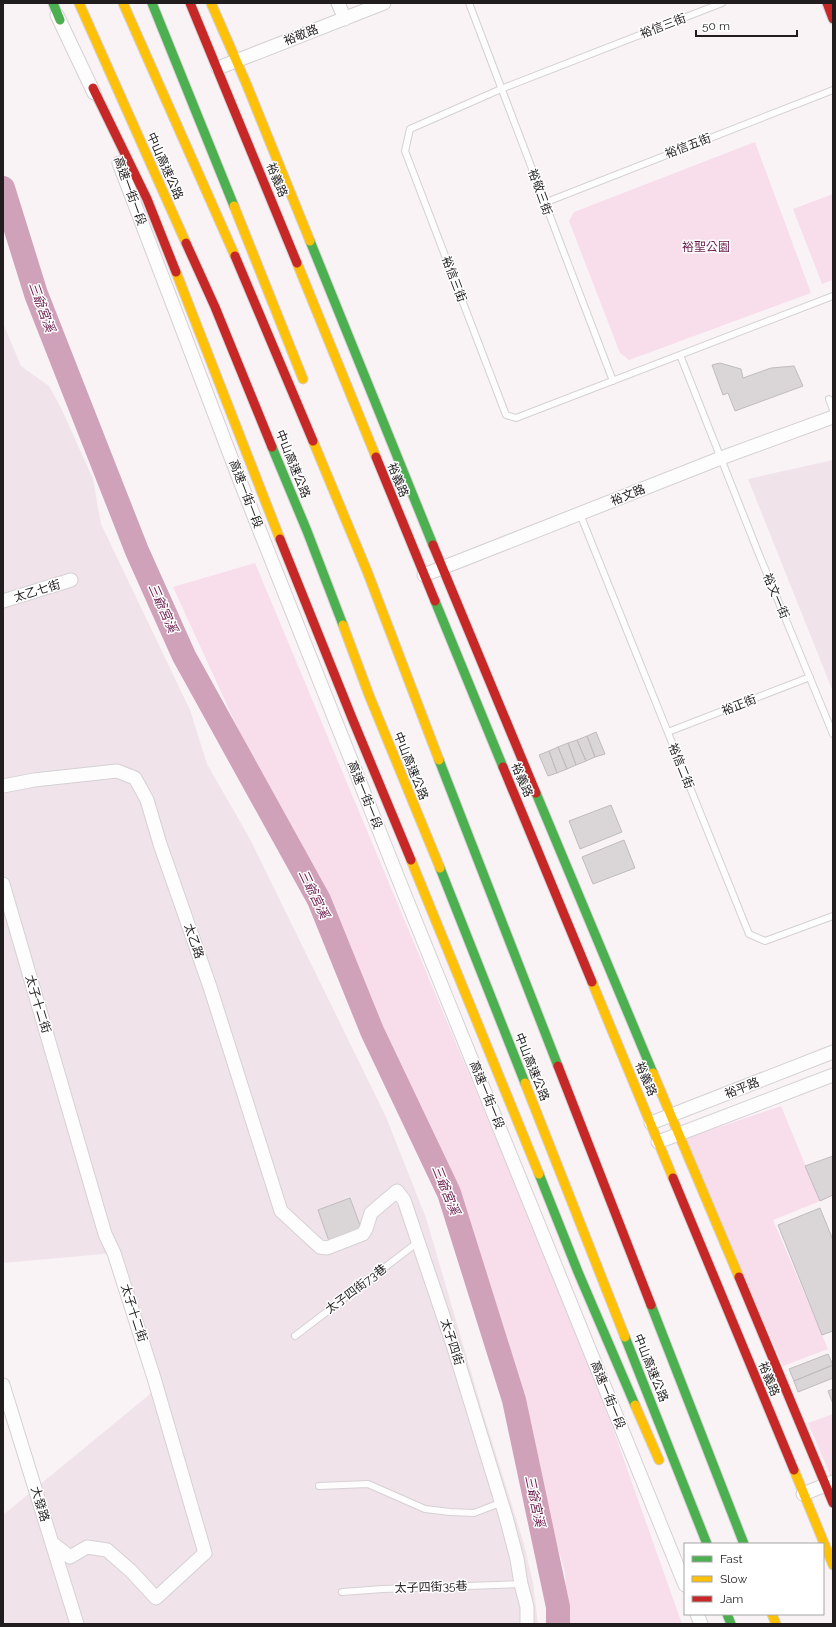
<svg xmlns="http://www.w3.org/2000/svg" width="836" height="1627" viewBox="0 0 836 1627" font-family="Raleway,'Noto Sans TC',sans-serif">
<style>
.built{fill:#f0e3ea}
.green{fill:#f8ddeb}
.lines{fill:none;stroke-linecap:round;stroke-linejoin:round}
.river{stroke:#cfa2ba;stroke-width:24}
.building{fill:#dad5d7;stroke:#c0bbbe}
.lane-casing{stroke:#d5d1d3;stroke-width:8}
.street-casing{stroke:#d5d1d3;stroke-width:15}
.fast-casing{stroke:#d5d1d3;stroke-width:11}
.slow-casing{stroke:#d5d1d3;stroke-width:11}
.jam-casing{stroke:#d5d1d3;stroke-width:11}
.lane{stroke:#fefdfe;stroke-width:6}
.street{stroke:#fefdfe;stroke-width:13}
.fast{stroke:#4caf50;stroke-width:9}
.slow{stroke:#ffc107;stroke-width:9}
.jam{stroke:#c62828;stroke-width:9}
.labels{text-anchor:middle;dominant-baseline:central;stroke-width:3;stroke-linejoin:round;paint-order:stroke}
.street-label{font-size:12px;fill:#211d1f;stroke:#fff}
.park-label{font-size:12px;fill:#6a1f4d;stroke:#fff}
.water-label{font-size:13px;font-style:italic;fill:#6a1e4d;stroke:#fff}
</style>
<rect width="100%" height="100%" fill="#f9f3f6"/>
<!-- built -->
<path class="built" d="M3 323 21 366 49 386 62 410 93 479 101 524 190 710 207 764 250 839 386 1117 426 1218 481 1406 524 1544 533 1583 538 1624H3V1515L161 1385 114 1253 3 1263Z
M833 460V692L748 479Z"/>
<!-- green -->
<path class="green" d="M755 142 811 293 629 360 620 353 569 221 574 212Z
M833 194V280L822 284 793 209Z
M255 563 589 1361 682 1624H568L565 1572 453 1192 282 825 173 587Z
M781 1106 820 1201 773 1220 828 1349 783 1366 684 1139Z
M833 1414V1476L831 1477 808 1423Z"/>
<g class="lines">
<!-- river -->
<path class="river" d="M3 188 36 294 137 551 184 656 319 900 372 1031 449 1193 514 1400 558 1607V1624"/>
</g>
<!-- building -->
<path class="building" d="M720 363 741 369 743 378 771 368 794 366 803 386 735 411 728 393 723 395 712 365Z
M596 732 605 754 595 757 587 736Z
M587 736 595 757 586 761 577 740Z
M577 740 586 761 576 765 568 743Z
M568 743 576 765 567 769 558 747Z
M558 747 567 769 557 773 549 751Z
M549 751 557 773 548 776 539 755Z
M611 805 622 832 580 849 569 821Z
M624 840 635 868 593 884 582 857Z
M833 1156V1195L820 1201 805 1166Z
M350 1198 362 1231 330 1244 318 1210Z
M820 1208 833 1240V1331L822 1335 778 1225Z
M828 1354 833 1365 794 1381 789 1369Z
M833 1365V1378L798 1392 794 1381Z
M833 1389V1404L828 1391Z"/>
<g class="lines">
<defs>
<path id="lane" d="M469 3C516 129 565 255 613 381
M722 3 501 89 410 129 405 151 506 415 516 418 833 296
M544 203 833 90
M680 355 758 552 833 734
M829 399 833 410
M580 514 749 934 765 941 833 916
M668 732 810 677
M295 1336 418 1242
M319 1486 368 1484 425 1509 450 1512 474 1513 500 1503
M342 1592 383 1589 521 1584"/>
<path id="street" d="M338 3 345 19
M57 15 94 93
M218 68 384 3
M119 163 240 481 404 893 685 1585
M424 575 721 458 833 417
M3 601 71 580
M3 786 34 780 117 771 135 778 147 800 160 844 210 987 281 1211 320 1247 327 1248 363 1234 366 1229 371 1213 397 1191 404 1200 454 1348 506 1517 517 1559 521 1584 527 1607V1624
M3 884 105 1234 114 1253 154 1378 205 1553 156 1598 131 1571 107 1550 87 1547 70 1557 52 1543
M651 1123 833 1052
M658 1142 833 1075
M3 1385 77 1624
M803 1494 833 1482
M697 1614 701 1624"/>
<path id="fast" d="M53 3 60 20
M152 3 234 206
M310 241 433 545
M272 447 307 531 343 625
M435 601 503 767
M439 760 558 1066
M536 793 653 1073
M440 868 525 1083
M539 1174 578 1272 635 1405
M651 1305 744 1544
M625 1337 707 1544
M727 1614 731 1624"/>
<path id="slow" d="M79 3 186 243
M123 3 235 256
M211 3 246 83 310 241
M234 206 303 379
M297 263 376 457
M176 272 280 539
M313 441 367 571 439 760
M343 625 369 695 440 868
M411 860 539 1174
M592 982 673 1178
M653 1073 739 1277
M525 1083 625 1337
M635 1405 659 1460
M794 1470 833 1565
M772 1614 776 1624"/>
<path id="jam" d="M190 3 297 263
M827 3 833 19
M93 88 147 199 176 272
M186 243 215 307 272 447
M235 256 313 441
M376 457 435 601
M280 539 352 718 411 860
M433 545 536 793
M503 767 592 982
M558 1066 651 1305
M673 1178 794 1470
M739 1277 833 1503"/>
</defs>
<!-- lane casing -->
<use href="#lane" class="lane-casing"/>
<!-- street casing -->
<use href="#street" class="street-casing"/>
<!-- fast casing -->
<use href="#fast" class="fast-casing"/>
<!-- slow casing -->
<use href="#slow" class="slow-casing"/>
<!-- jam casing -->
<use href="#jam" class="jam-casing"/>
<!-- lane -->
<use href="#lane" class="lane"/>
<!-- street -->
<use href="#street" class="street"/>
<!-- fast -->
<use href="#fast" class="fast"/>
<!-- slow -->
<use href="#slow" class="slow"/>
<!-- jam -->
<use href="#jam" class="jam"/>
</g>
<g class="labels">
<!-- street labels -->
<g class="street-label">
<text transform="translate(663 26) rotate(-21)">裕信三街</text>
<text transform="translate(301 35) rotate(-21)">裕敬路</text>
<text transform="translate(688 146) rotate(-21)">裕信五街</text>
<text transform="translate(165 166) rotate(66)">中山高速公路</text>
<text transform="translate(277 180) rotate(68)">裕義路</text>
<text transform="translate(130 191) rotate(70)">高速一街一段</text>
<text transform="translate(540 192) rotate(70)">裕敬三街</text>
<text transform="translate(454 279) rotate(69)">裕信三街</text>
<text transform="translate(293 464) rotate(68)">中山高速公路</text>
<text transform="translate(398 480) rotate(68)">裕義路</text>
<text transform="translate(246 494) rotate(69)">高速一街一段</text>
<text transform="translate(628 495) rotate(-22)">裕文路</text>
<text transform="translate(37 591) rotate(-17)">太乙七街</text>
<text transform="translate(776 596) rotate(67)">裕文一街</text>
<text transform="translate(739 705) rotate(-21)">裕正街</text>
<text transform="translate(411 766) rotate(68)">中山高速公路</text>
<text transform="translate(681 766) rotate(68)">裕信二街</text>
<text transform="translate(522 780) rotate(67)">裕義路</text>
<text transform="translate(365 795) rotate(68)">高速一街一段</text>
<text transform="translate(194 941) rotate(71)">太乙路</text>
<text transform="translate(38 1004) rotate(73)">太子十二街</text>
<text transform="translate(532 1067) rotate(68)">中山高速公路</text>
<text transform="translate(646 1079) rotate(67)">裕義路</text>
<text transform="translate(742 1088) rotate(-21)">裕平路</text>
<text transform="translate(487 1095) rotate(68)">高速一街一段</text>
<text transform="translate(356 1289) rotate(-37)">太子四街73巷</text>
<text transform="translate(134 1313) rotate(72)">太子十二街</text>
<text transform="translate(452 1342) rotate(72)">太子四街</text>
<text transform="translate(651 1368) rotate(68)">中山高速公路</text>
<text transform="translate(769 1379) rotate(68)">裕義路</text>
<text transform="translate(608 1395) rotate(68)">高速一街一段</text>
<text transform="translate(40 1504) rotate(73)">大發路</text>
<text transform="translate(431 1587) rotate(-2)">太子四街35巷</text>
</g>
<!-- park labels -->
<g class="park-label">
<text x="706" y="247">裕聖公園</text>
</g>
<!-- water labels -->
<g class="water-label">
<text transform="translate(42 307) rotate(70)">三爺宮溪</text>
<text transform="translate(163 608) rotate(66)">三爺宮溪</text>
<text transform="translate(314 894) rotate(64)">三爺宮溪</text>
<text transform="translate(446 1190) rotate(68)">三爺宮溪</text>
<text transform="translate(535 1501) rotate(78)">三爺宮溪</text>
</g>
</g>
<!-- border -->
<rect width="836" height="1627" fill="none" stroke="#211d1f" stroke-width="8"/>
<!-- legend -->
<rect x="684" y="1543" width="140" height="72" fill="#ffffff" stroke="#a6a5a5"/>
<rect x="692" y="1556" width="20" height="6" fill="#4caf50" stroke="#a6a5a5"/>
<text x="720" y="1563" font-size="12" fill="#211d1f">Fast</text>
<rect x="692" y="1576" width="20" height="6" fill="#ffc107" stroke="#a6a5a5"/>
<text x="720" y="1583" font-size="12" fill="#211d1f">Slow</text>
<rect x="692" y="1596" width="20" height="6" fill="#c62828" stroke="#a6a5a5"/>
<text x="720" y="1603" font-size="12" fill="#211d1f">Jam</text>
<!-- scale -->
<path d="M696 30v6h101v-6" fill="none" stroke="#211d1f" stroke-width="2"/>
<text x="702" y="30" font-size="12" fill="#211d1f" stroke="#ffffff" stroke-width="3" paint-order="stroke">50 m</text>
</svg>
